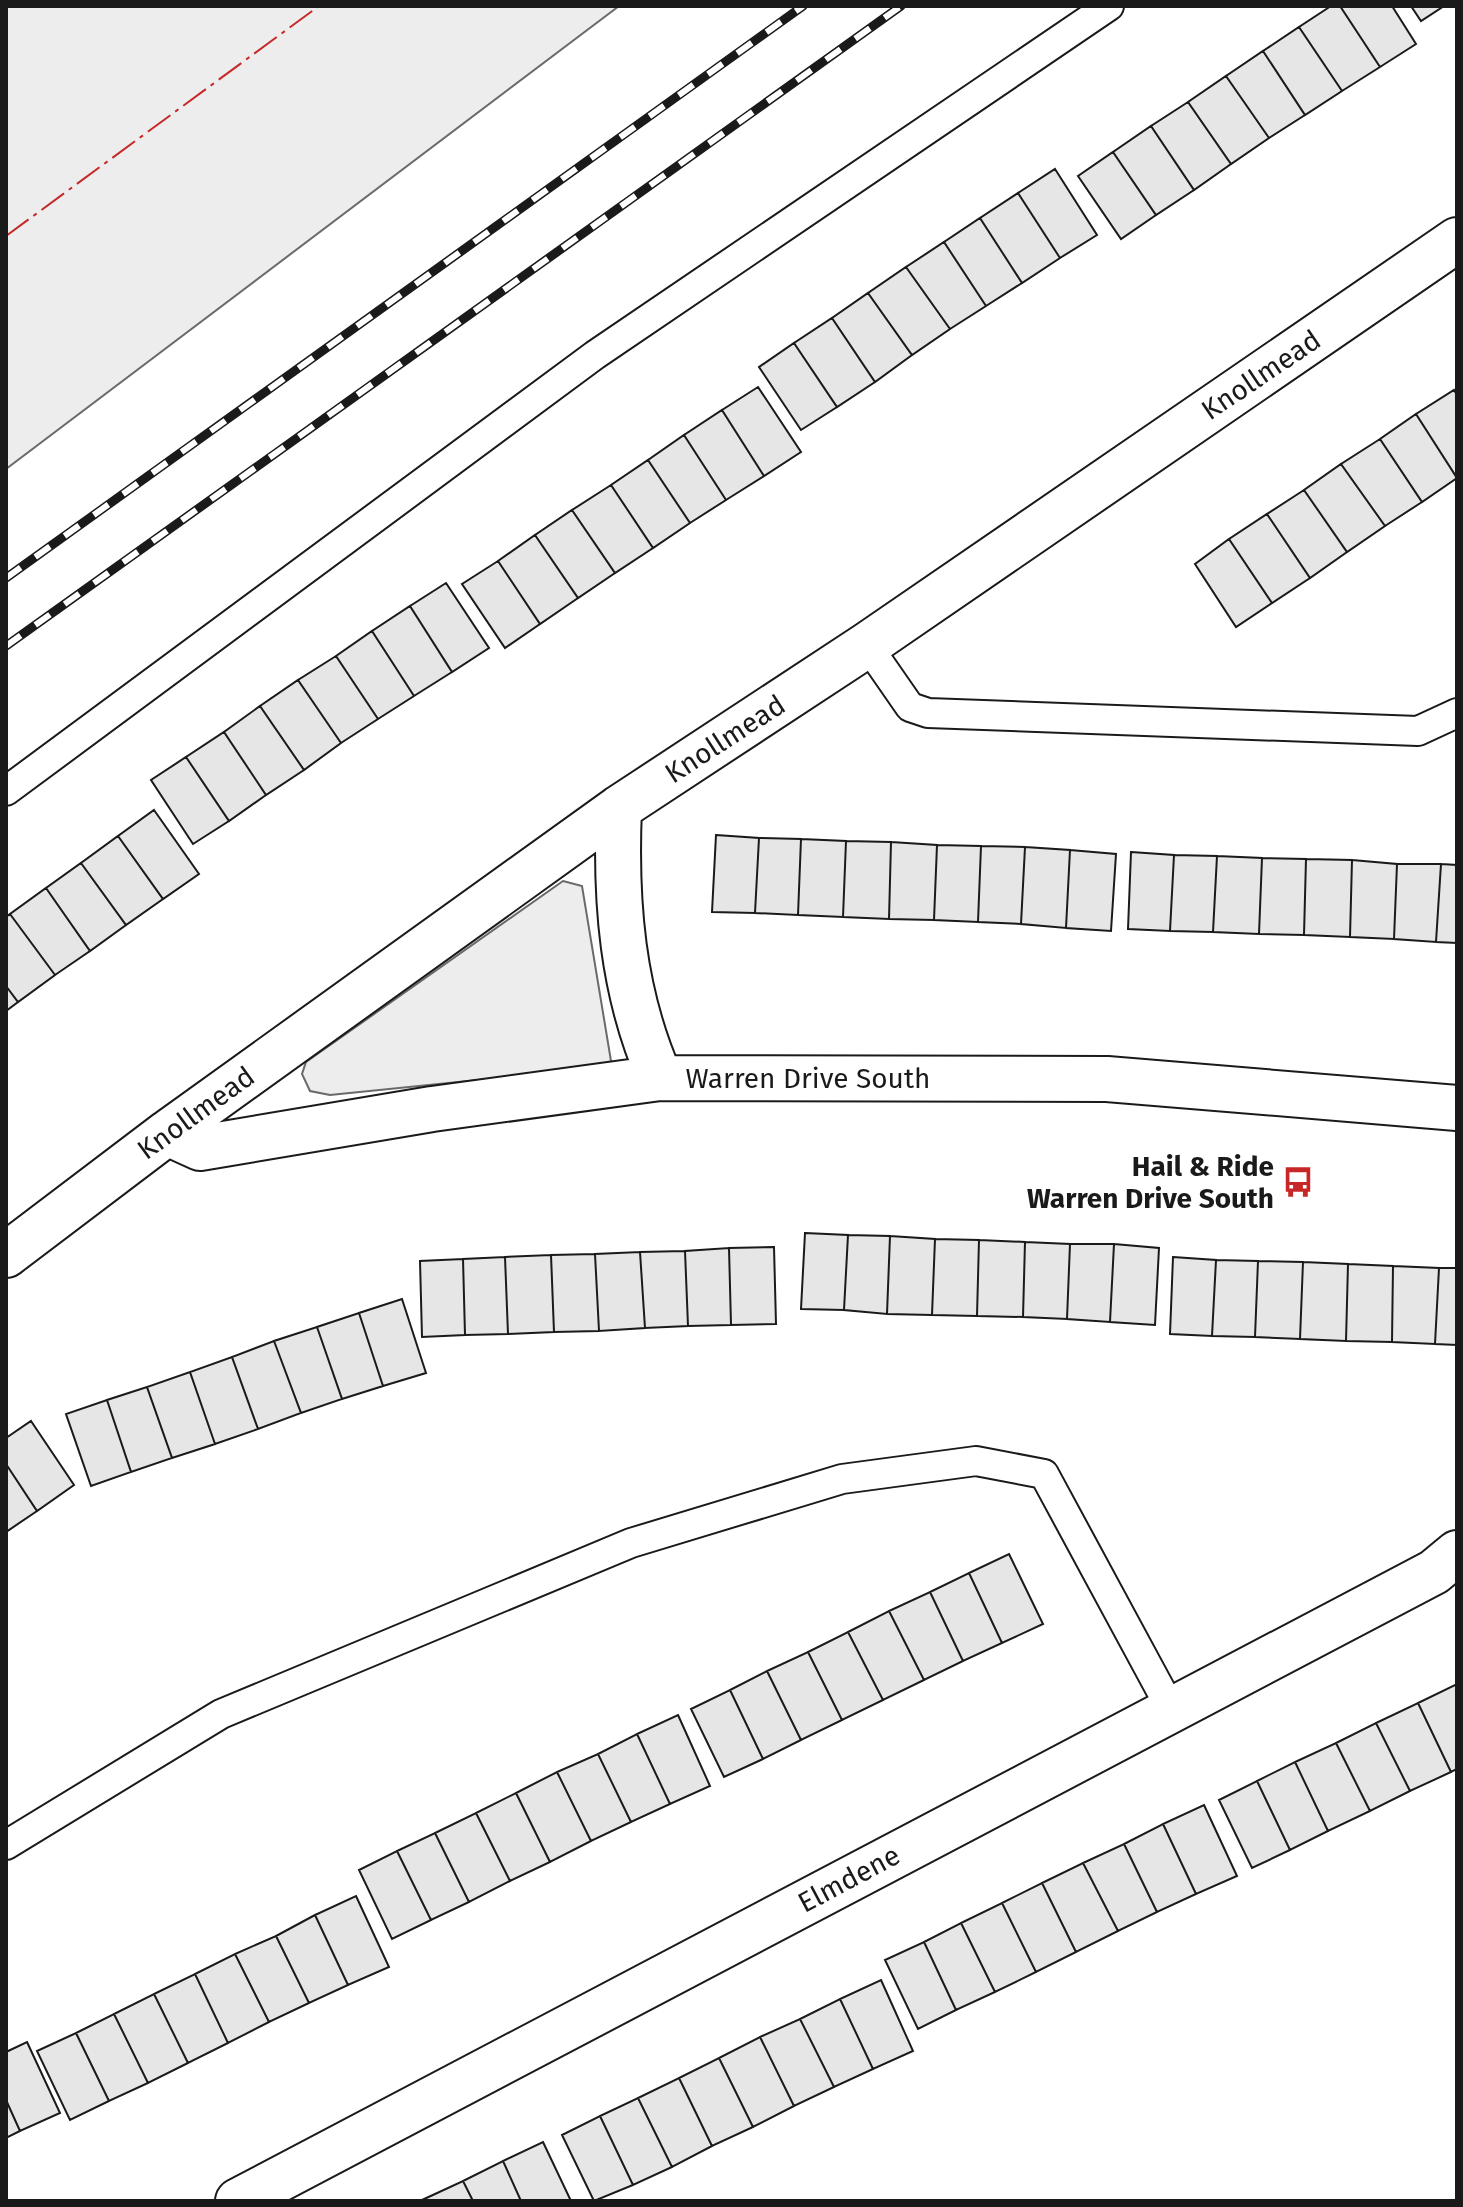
<svg xmlns="http://www.w3.org/2000/svg" width="1463" height="2207" viewBox="0 0 1463 2207" font-family="'Fira Sans',sans-serif">
<style>
.built{fill:#ededed;stroke:#6a6a6a;stroke-width:2}
.building{fill:#e6e6e6;stroke:#1a1a1a;stroke-width:2}
.lines{fill:none;stroke-linecap:round;stroke-linejoin:round}
.lane-casing{stroke:#1a1a1a;stroke-width:32}
.street-casing{stroke:#1a1a1a;stroke-width:48}
.lane{stroke:#fff;stroke-width:28}
.street{stroke:#fff;stroke-width:44}
.rail-casing{stroke:#1a1a1a;stroke-width:9}
.rail{stroke:#fff;stroke-width:6;stroke-dasharray:18;stroke-linecap:butt}
.power{stroke:#c62828;stroke-width:2;stroke-dasharray:28 6 4 6;stroke-linecap:butt}
.labels{text-anchor:middle;dominant-baseline:central;stroke-width:6;stroke-linejoin:round;paint-order:stroke}
.street-label{font-size:28px;fill:#1a1a1a;stroke:#fff}
.poi-label{font-size:28px;font-weight:bold;fill:#1a1a1a;stroke:#fff;text-anchor:end}
</style>
<rect width="100%" height="100%" fill="#fff"/>
<!-- built -->
<path class="built" d="M6 6H619L6 469Z
M563 881 582 886 611 1061 605 1067 330 1095 310 1091 302 1074 306 1062Z"/>
<!-- building -->
<path class="building" d="M1331 6H1340L1380 67 1342 91 1299 27Z
M1340 6H1392L1416 44 1380 67Z
M1411 6H1444L1421 21Z
M1299 27 1342 91 1305 115 1263 51Z
M1263 51 1305 115 1269 138 1226 76Z
M1226 76 1269 138 1231 164 1188 102Z
M1188 102 1231 164 1194 190 1151 126Z
M1151 126 1194 190 1156 215 1113 152Z
M1113 152 1156 215 1121 239 1078 176Z
M1055 169 1097 235 1060 258 1018 193Z
M1018 193 1060 258 1022 283 980 218Z
M980 218 1022 283 986 306 944 242Z
M944 242 986 306 950 329 906 267Z
M906 267 950 329 912 355 868 293Z
M868 293 912 355 875 382 832 318Z
M832 318 875 382 837 407 794 343Z
M794 343 837 407 801 430 759 367Z
M758 387 801 452 764 476 722 410Z
M1454 390 1457 395V478L1416 414Z
M722 410 764 476 726 500 684 435Z
M1416 414 1457 478 1422 502 1380 439Z
M684 435 726 500 690 523 648 460Z
M1380 439 1422 502 1385 526 1341 464Z
M648 460 690 523 653 548 611 485Z
M1341 464 1385 526 1347 552 1304 490Z
M611 485 653 548 615 573 572 510Z
M1304 490 1347 552 1310 578 1267 514Z
M572 510 615 573 578 598 535 535Z
M1267 514 1310 578 1272 603 1229 539Z
M535 535 578 598 540 624 498 561Z
M1229 539 1272 603 1236 627 1195 564Z
M498 561 540 624 505 648 462 584Z
M446 583 489 648 452 672 410 606Z
M410 606 452 672 414 696 372 631Z
M372 631 414 696 378 719 336 656Z
M336 656 378 719 341 743 298 680Z
M298 680 341 743 304 770 260 706Z
M260 706 304 770 266 795 224 732Z
M224 732 266 795 229 821 186 757Z
M186 757 229 821 193 844 151 780Z
M154 810 199 874 163 899 118 836Z
M716 835 759 838 755 913 712 912Z
M118 836 163 899 126 925 81 863Z
M759 838 801 839 798 915 755 913Z
M801 839 846 841 843 917 798 915Z
M846 841 891 842 889 919 843 917Z
M891 842 937 845 934 920 889 919Z
M937 845 981 846 978 922 934 920Z
M981 846 1025 847 1021 924 978 922Z
M1025 847 1070 850 1066 928 1021 924Z
M1070 850 1116 854 1111 931 1066 928Z
M1131 852 1174 855 1170 931 1128 929Z
M1174 855 1217 856 1213 932 1170 931Z
M1217 856 1262 858 1259 934 1213 932Z
M1262 858 1306 859 1304 935 1259 934Z
M1306 859 1352 860 1350 937 1304 935Z
M1352 860 1397 864 1394 939 1350 937Z
M81 863 126 925 90 951 46 888Z
M1397 864H1441L1436 942 1394 939Z
M1441 864 1457 865V943L1436 942Z
M46 888 90 951 55 975 10 914Z
M10 914 55 975 18 1002 6 986V917Z
M6 986 18 1002 6 1011Z
M805 1233 848 1235 844 1310 801 1309Z
M848 1235 890 1236 887 1314 844 1310Z
M890 1236 935 1239 932 1315 887 1314Z
M935 1239 979 1240 977 1316 932 1315Z
M979 1240 1025 1242 1023 1317 977 1316Z
M1025 1242 1070 1244 1067 1319 1023 1317Z
M1070 1244H1114L1110 1322 1067 1319Z
M1114 1244 1159 1248 1155 1325 1110 1322Z
M774 1247 776 1324 731 1325 729 1248Z
M729 1248 731 1325 688 1326 685 1251Z
M685 1251 688 1326 645 1328 640 1252Z
M640 1252 645 1328 599 1331 595 1254Z
M595 1254 599 1331 554 1332 551 1255Z
M551 1255 554 1332 508 1334 505 1257Z
M505 1257 508 1334 465 1335 463 1259Z
M1173 1257 1216 1260 1212 1336 1170 1334Z
M463 1259 465 1335 422 1337 420 1261Z
M1216 1260 1258 1261 1255 1337 1212 1336Z
M1258 1261 1303 1262 1300 1339 1255 1337Z
M1303 1262 1348 1264 1346 1341 1300 1339Z
M1348 1264 1393 1266 1392 1342 1346 1341Z
M1393 1266 1439 1268 1435 1344 1392 1342Z
M1439 1268H1457V1345L1435 1344Z
M402 1299 426 1373 383 1386 359 1313Z
M359 1313 383 1386 342 1399 317 1327Z
M317 1327 342 1399 301 1413 274 1341Z
M274 1341 301 1413 258 1429 232 1357Z
M232 1357 258 1429 215 1444 190 1372Z
M190 1372 215 1444 172 1458 147 1387Z
M147 1387 172 1458 131 1472 107 1400Z
M107 1400 131 1472 91 1486 66 1414Z
M31 1421 74 1485 37 1511 6 1464V1438Z
M6 1464 37 1511 6 1532Z
M1009 1554 1043 1624 1002 1643 969 1573Z
M969 1573 1002 1643 963 1661 930 1592Z
M930 1592 963 1661 924 1680 889 1611Z
M889 1611 924 1680 883 1700 848 1632Z
M848 1632 883 1700 842 1720 808 1652Z
M808 1652 842 1720 801 1740 767 1671Z
M767 1671 801 1740 763 1759 730 1690Z
M1457 1684V1769L1451 1772 1418 1703Z
M730 1690 763 1759 724 1777 691 1709Z
M1418 1703 1451 1772 1410 1791 1376 1723Z
M678 1715 710 1786 670 1804 637 1734Z
M1376 1723 1410 1791 1370 1811 1336 1743Z
M637 1734 670 1804 631 1822 598 1754Z
M1336 1743 1370 1811 1328 1831 1295 1762Z
M598 1754 631 1822 591 1841 557 1772Z
M1295 1762 1328 1831 1290 1850 1257 1781Z
M557 1772 591 1841 550 1862 516 1793Z
M1257 1781 1290 1850 1252 1868 1219 1800Z
M516 1793 550 1862 510 1881 476 1813Z
M1204 1805 1237 1876 1196 1894 1163 1824Z
M476 1813 510 1881 469 1902 435 1833Z
M1163 1824 1196 1894 1157 1912 1124 1844Z
M435 1833 469 1902 431 1920 397 1851Z
M1124 1844 1157 1912 1118 1931 1083 1863Z
M397 1851 431 1920 392 1939 359 1870Z
M1083 1863 1118 1931 1076 1952 1042 1883Z
M1042 1883 1076 1952 1036 1972 1002 1903Z
M356 1896 389 1967 348 1985 315 1915Z
M1002 1903 1036 1972 995 1992 961 1923Z
M315 1915 348 1985 309 2003 276 1936Z
M961 1923 995 1992 956 2010 924 1942Z
M276 1936 309 2003 269 2022 235 1954Z
M924 1942 956 2010 918 2029 885 1960Z
M235 1954 269 2022 228 2043 195 1974Z
M195 1974 228 2043 188 2063 154 1994Z
M881 1980 913 2051 873 2069 840 1999Z
M154 1994 188 2063 148 2083 114 2014Z
M840 1999 873 2069 834 2087 800 2019Z
M114 2014 148 2083 109 2101 76 2033Z
M800 2019 834 2087 794 2106 760 2037Z
M76 2033 109 2101 70 2120 37 2051Z
M760 2037 794 2106 753 2127 719 2058Z
M27 2042 60 2113 20 2131 6 2100V2052Z
M719 2058 753 2127 712 2146 679 2078Z
M679 2078 712 2146 672 2167 638 2098Z
M638 2098 672 2167 633 2185 600 2116Z
M6 2100 20 2131 6 2138Z
M600 2116 633 2185 594 2201 562 2135Z
M543 2142 571 2201H521L503 2161Z
M503 2161 521 2201H473L463 2181Z
M463 2181 473 2201 422 2200Z"/>
<g class="lines">
<defs>
<path id="lane" d="M867 645 910 707 928 713 1418 731 1457 713
M6 791 595 355 1109 6
M6 1845 221 1714 631 1543 842 1479 976 1461 1044 1474 1171 1709"/>
<path id="street" d="M619 808C615 901 622 992 660 1078
M167 1133 200 1148 432 1109 660 1078 1107 1079 1457 1108
M6 1255 167 1133 619 808 867 645 1457 240
M238 2201 1434 1572 1457 1553"/>
</defs>
<!-- lane casing -->
<use href="#lane" class="lane-casing"/>
<!-- street casing -->
<use href="#street" class="street-casing"/>
<!-- lane -->
<use href="#lane" class="lane"/>
<!-- street -->
<use href="#street" class="street"/>
<defs>
<path id="rail" d="M6 578 803 6
M6 646 901 6"/>
</defs>
<!-- rail casing -->
<use href="#rail" class="rail-casing"/>
<!-- rail -->
<use href="#rail" class="rail"/>
<!-- power -->
<path class="power" d="M6 236 319 6"/>
</g>
<!-- icons -->
<defs>
<symbol id="bus-bare" viewBox="-9 -9 18 18"><path d="M-5-6H5V4H4V6H2V4H-2V6H-4V4H-5ZM-3.5-4V0h7V-4ZM-3.5 1.2v1.5H-2V1.2ZM2 1.2v1.5H3.5V1.2Z" fill="#c62828" stroke="#fff" stroke-width="2.5" paint-order="stroke"/></symbol>
</defs>
<g fill-rule="evenodd">
<use href="#bus-bare" x="1276" y="1160" width="44" height="44"/>
</g>
<g class="labels">
<!-- street labels -->
<g class="street-label">
<text transform="translate(1261 375) rotate(-34)">Knollmead</text>
<text transform="translate(725 739) rotate(-33)">Knollmead</text>
<text x="808" y="1078">Warren Drive South</text>
<text transform="translate(196 1113) rotate(-36)">Knollmead</text>
<text transform="translate(849 1879) rotate(-28)">Elmdene</text>
</g>
<!-- poi labels -->
<g class="poi-label">
<text x="1274" y="1166">Hail &amp; Ride<tspan x="1274" dy="32">Warren Drive South</tspan></text>
</g>
</g>
<!-- border -->
<rect width="1463" height="2207" fill="none" stroke="#1a1a1a" stroke-width="16"/>
</svg>
